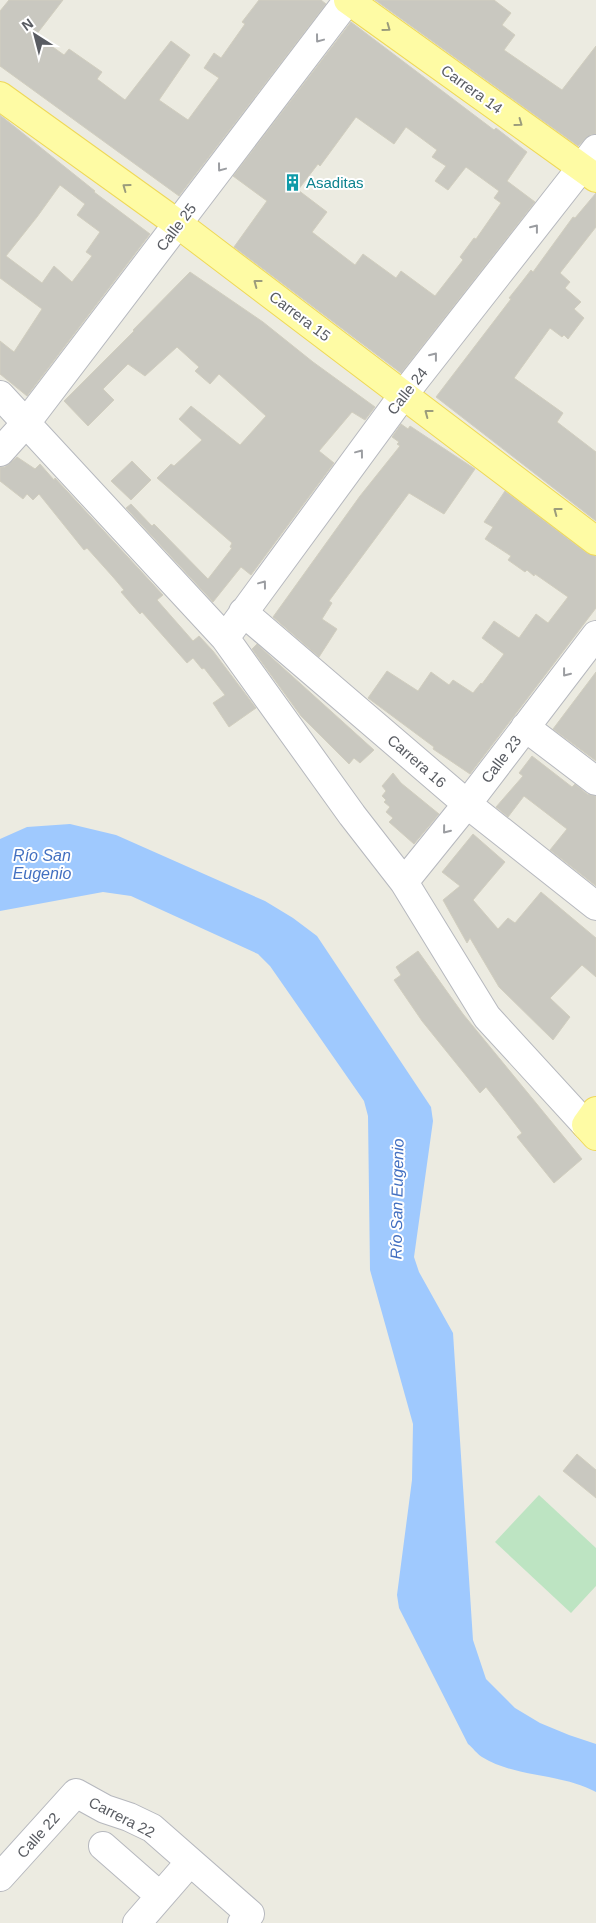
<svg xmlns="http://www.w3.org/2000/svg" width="596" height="1923" viewBox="0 0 596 1923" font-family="Arial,sans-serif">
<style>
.green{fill:#bde4c2}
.water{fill:#9fc9fe}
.building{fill:#c9c8c0;stroke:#d1cebf;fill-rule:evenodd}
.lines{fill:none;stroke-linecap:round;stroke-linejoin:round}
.minor-casing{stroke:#b6b8be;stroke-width:30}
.major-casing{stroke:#efd857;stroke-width:30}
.minor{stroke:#fff;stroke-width:28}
.major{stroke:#fefba4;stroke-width:28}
.oneway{stroke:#9b9c7c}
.oneway2{stroke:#9b9da1}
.labels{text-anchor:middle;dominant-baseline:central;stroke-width:4;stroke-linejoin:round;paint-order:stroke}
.street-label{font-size:15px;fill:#595c62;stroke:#fff}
.culture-label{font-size:15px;fill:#0d838f;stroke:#fff;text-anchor:start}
.water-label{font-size:16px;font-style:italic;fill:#4370c1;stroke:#fff}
</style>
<rect width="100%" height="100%" fill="#ecebe1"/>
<!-- green -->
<path class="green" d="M539 1495 596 1548V1586L571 1613 495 1542Z"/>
<!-- water -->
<path class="water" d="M70 824 116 835 265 901 293 918 317 936 431 1107 433 1121 414 1257 419 1272 453 1333 473 1640 486 1679 515 1708 540 1723 569 1735 596 1744V1792C561 1773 516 1778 482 1757 477 1754 473 1748 468 1744L399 1608 397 1595 412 1480 413 1424 370 1270 368 1116 364 1101 270 966 258 954 131 896 103 892 0 911V839L27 827Z"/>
<!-- building -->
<path class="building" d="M9 0H63L36 35 64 55 69 49 102 72 97 79 125 100 171 41 190 55 159 100 188 120 219 78 204 68 214 53 221 58 245 24 242 22 259 0H321L326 4 179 196 0 66V11Z
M375 0H494L511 13 502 25 515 35 504 50 562 90 596 46V134L590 135 578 146Z
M351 22 494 130 496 128 527 152 507 181 535 202 401 373 234 247 267 201 233 176ZM356 117 394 144 406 127 437 150 432 157 446 166 435 181 448 190 466 167 499 191 494 198 501 203 476 239 474 238 460 257 463 260 435 296 401 271 396 278 363 254 355 265 312 232 327 212 298 190 318 164 320 166Z
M0 115 95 191 94 192 150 234 27 396 0 374V341L14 352 42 309 0 278ZM60 185 85 204 77 215 100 232 86 252 92 256 72 282 54 266 42 283 6 256 37 217Z
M596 193V227L560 273 570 282 565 288 581 302 574 309 584 318 568 339 564 335 562 337 550 328 514 378 563 413 557 422 596 452V521L436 397 511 299 509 298 521 283 531 270 533 272 573 217 575 218Z
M190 272 263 322 313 362 375 407 365 420 352 412 319 451 334 463 251 575 241 567 213 602 126 508 131 504 152 526 154 524 208 579 232 548 230 547 232 543 157 478 171 464 174 466 202 440 179 419 191 406 240 445 266 416 219 374 210 384 195 371 199 367 177 347 145 376 128 364 103 389 114 400 88 426 64 401 134 331 133 330Z
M401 424 408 429 410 426 475 469 444 514 409 493 329 601 332 603 322 619 337 629 319 657 273 617 360 496 400 446 397 444 399 442 392 437Z
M17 457 35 469 40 464 54 480 55 478 163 595 157 600 193 641 199 636 213 651 256 708 229 727 213 703 225 695 204 668 202 669 193 658 187 663 142 612 140 614 121 592 124 590 113 577 87 548 84 550 39 494 33 500 27 494 23 499 0 481V467H5Z
M132 461 151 480 131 500 111 481Z
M505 491 587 553 596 556V608L470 774 433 749 434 747 368 698 387 671 418 691 431 672 449 685 453 680 473 693 481 683 482 684 504 654 482 638 494 621 519 638 536 614 548 623 568 597 535 574 534 576 527 570 525 572 508 560 511 556 485 539 493 527 484 522Z
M257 644 271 657 374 750 360 763 354 758 349 764 301 716 252 649Z
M596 672V761L553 729Z
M532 756 572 787 575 784 587 794 596 796V886L550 850 567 829 524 796 508 817 496 807 523 776 519 773Z
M393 773 401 783 439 814 414 844 389 822 393 818 386 812 390 807 384 802 386 800 382 796 386 791 382 786Z
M473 834 505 862 473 900 498 929 508 918 515 923 541 892 596 938V977L582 965 550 998 570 1017 553 1040 499 987 470 938 467 943 443 900 460 886 442 872Z
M418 951 463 1014 582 1159 554 1183 517 1137 522 1133 505 1111 486 1087 480 1093 422 1021 394 980 401 975 396 967Z
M577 1454 596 1470V1498L563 1471Z"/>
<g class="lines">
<defs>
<path id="minor" d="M0 395 225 638 352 815 404 882 487 1017 586 1125
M0 452 26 423 348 0
M243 612 467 804 596 906
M225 638 404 394 596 149
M525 727 596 781
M404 882 467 804 596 635
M103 1846 160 1896
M0 1877 76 1793 105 1809 129 1817 152 1828 250 1914 242 1923
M137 1923 190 1862"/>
<path id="major" d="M348 0 596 178
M0 96 178 224 596 541
M596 1111 586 1125 596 1136"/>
</defs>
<!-- minor casing -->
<use href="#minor" class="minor-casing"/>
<!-- major casing -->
<use href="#major" class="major-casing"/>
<!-- minor -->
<use href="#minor" class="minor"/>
<!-- major -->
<use href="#major" class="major"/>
</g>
<!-- one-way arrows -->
<defs><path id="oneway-chevron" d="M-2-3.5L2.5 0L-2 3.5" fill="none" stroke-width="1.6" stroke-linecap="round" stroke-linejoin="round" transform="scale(1.25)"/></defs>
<g class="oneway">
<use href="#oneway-chevron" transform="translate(387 28) rotate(36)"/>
<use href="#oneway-chevron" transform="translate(519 123) rotate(36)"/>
<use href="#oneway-chevron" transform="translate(126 187) rotate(-144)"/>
<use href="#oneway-chevron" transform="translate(257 283) rotate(-143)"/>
<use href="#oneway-chevron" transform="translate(428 413) rotate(-143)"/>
<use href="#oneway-chevron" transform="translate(557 511) rotate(-143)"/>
</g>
<g class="oneway2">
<use href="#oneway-chevron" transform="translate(319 39) rotate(127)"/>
<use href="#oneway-chevron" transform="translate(221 168) rotate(127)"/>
<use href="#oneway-chevron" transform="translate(535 228) rotate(-52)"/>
<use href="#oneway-chevron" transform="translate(434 356) rotate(-52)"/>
<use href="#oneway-chevron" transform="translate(360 453) rotate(-53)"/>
<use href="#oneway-chevron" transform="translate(263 584) rotate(-53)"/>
<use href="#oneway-chevron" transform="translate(566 673) rotate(128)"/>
<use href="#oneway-chevron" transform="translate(446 830) rotate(129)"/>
</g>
<!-- icons -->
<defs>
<symbol id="building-bare" viewBox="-9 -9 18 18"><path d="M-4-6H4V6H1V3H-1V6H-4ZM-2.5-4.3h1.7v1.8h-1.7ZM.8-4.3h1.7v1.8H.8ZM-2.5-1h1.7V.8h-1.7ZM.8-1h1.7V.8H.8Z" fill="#0f9aa8" stroke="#fff" stroke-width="2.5" paint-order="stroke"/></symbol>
</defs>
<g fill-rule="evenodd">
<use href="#building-bare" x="280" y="170" width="25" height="25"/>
</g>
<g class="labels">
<!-- street labels -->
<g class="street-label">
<text transform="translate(472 89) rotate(36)">Carrera 14</text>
<text transform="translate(176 227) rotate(-53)">Calle 25</text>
<text transform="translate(300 316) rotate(37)">Carrera 15</text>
<text transform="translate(407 391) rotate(-52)">Calle 24</text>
<text transform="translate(501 759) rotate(-53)">Calle 23</text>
<text transform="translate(417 761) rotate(41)">Carrera 16</text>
<text transform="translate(122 1817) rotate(27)">Carrera 22</text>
<text transform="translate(38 1835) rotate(-48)">Calle 22</text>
</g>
<!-- culture labels -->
<g class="culture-label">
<text x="306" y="182">Asaditas</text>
</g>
<!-- water labels -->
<g class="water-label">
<text x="42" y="855">Río San<tspan x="42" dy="18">Eugenio</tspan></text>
<text transform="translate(397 1199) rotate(-89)">Río San Eugenio</text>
</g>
</g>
<!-- north arrow -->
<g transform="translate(35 35) rotate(324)" stroke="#ffffff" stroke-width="4" paint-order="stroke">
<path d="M0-4L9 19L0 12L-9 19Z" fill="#595c62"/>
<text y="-8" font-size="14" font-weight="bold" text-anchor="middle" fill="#595c62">N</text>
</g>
</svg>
